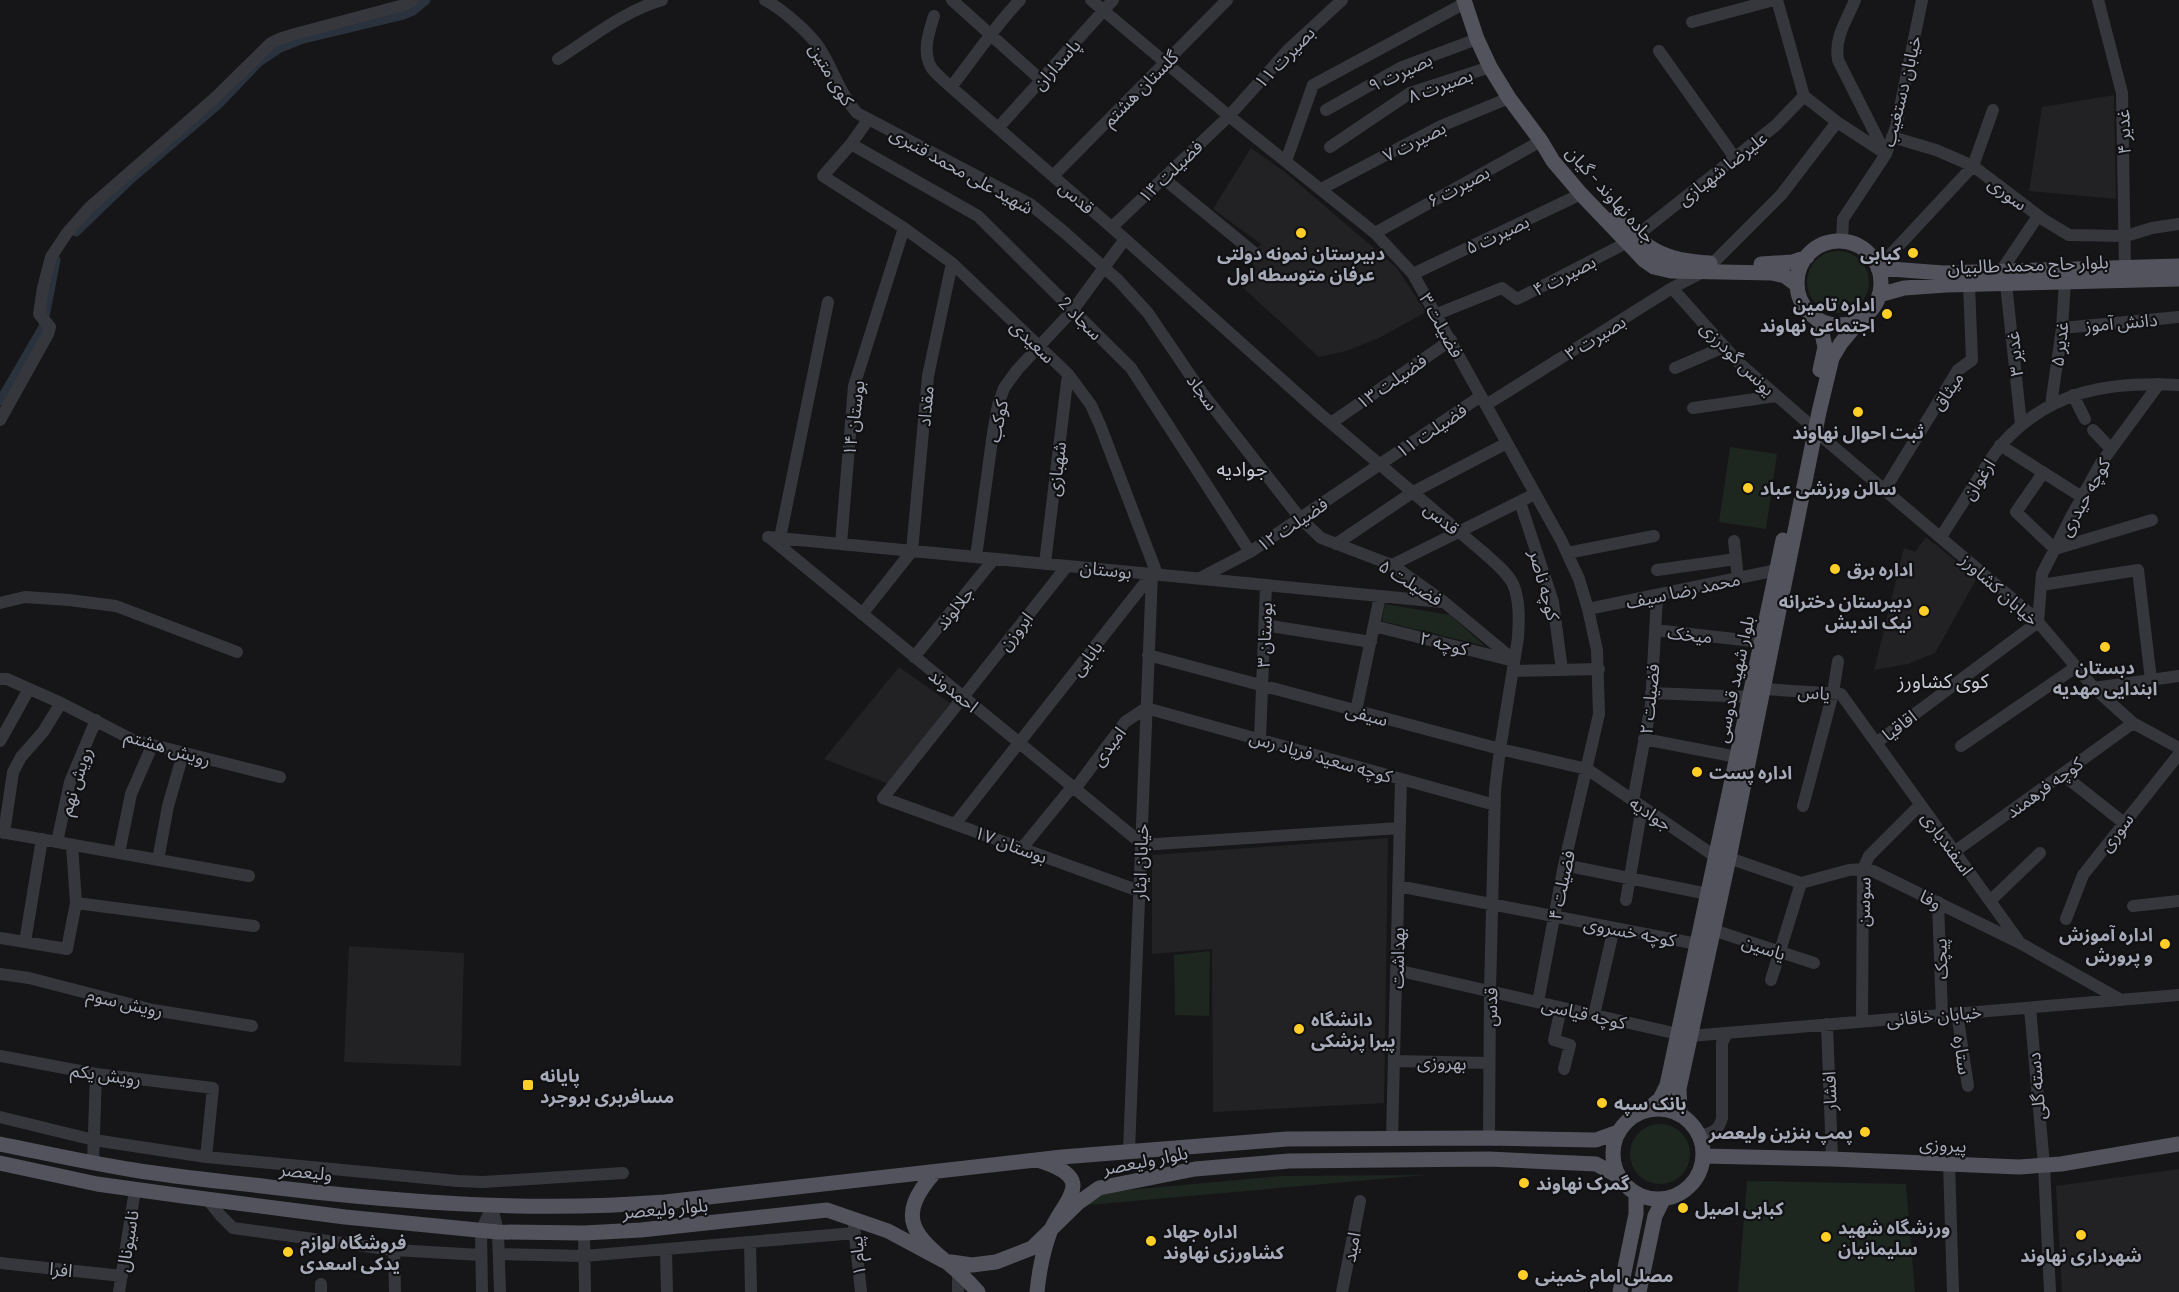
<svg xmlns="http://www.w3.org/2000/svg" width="2179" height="1292" viewBox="0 0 2179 1292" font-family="Barlow,'Noto Sans Arabic',sans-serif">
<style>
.built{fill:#222225}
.green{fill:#1d261f}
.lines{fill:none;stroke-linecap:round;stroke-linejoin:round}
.canal{stroke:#2a333d;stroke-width:9}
.minor{stroke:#36373d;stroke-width:12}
.major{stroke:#52535d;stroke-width:15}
.poi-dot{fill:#ffce27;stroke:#111113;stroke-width:2}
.labels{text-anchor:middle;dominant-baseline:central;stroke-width:4.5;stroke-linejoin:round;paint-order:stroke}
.street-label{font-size:18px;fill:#a6aab9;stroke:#111113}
.poi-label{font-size:18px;font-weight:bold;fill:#a6aab9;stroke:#111113;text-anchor:start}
.neighbourhood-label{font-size:20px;fill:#c8cad5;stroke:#111113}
</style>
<rect width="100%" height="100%" fill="#161618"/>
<!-- built -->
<path class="built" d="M2114 95 2116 199 2029 191 2042 107Z
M1251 148 1285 172 1396 267 1426 312 1379 338 1346 351 1319 357 1240 285 1255 269 1250 258 1261 244 1213 209Z
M1926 537 1977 578 1935 653 1908 664 1874 670 1904 548 1915 552Z
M899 667 950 703 889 784 824 759Z
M1388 838 1384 1103 1213 1112 1212 949 1152 954V855Z
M349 946 464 953 461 1066 344 1062Z
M2179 1169V1292H2062L2056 1186Z"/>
<!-- green -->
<path class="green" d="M1807 282a31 31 0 1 1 62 0a31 31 0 1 1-62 0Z
M1730 447 1777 454 1766 529 1719 522Z
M1385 604 1450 615 1485 646 1382 621Z
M1210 951 1209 1016 1175 1015 1174 955Z
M1630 1154a30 30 0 1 1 60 0a30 30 0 1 1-60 0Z
M1426 1175 1088 1205 1096 1193 1281 1176Z
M1747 1181 1906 1184 1915 1292H1738Z"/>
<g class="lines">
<!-- canal -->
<path class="canal" d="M76 232 131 179 220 103 259 62 280 48 303 39 403 15 413 11 426 0
M0 401 43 327 56 260"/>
<!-- minor -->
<path class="minor" d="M765 0C782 9 810 33 820 49 834 71 840 94 857 113L1030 204 1064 232 1118 280 1148 313 1203 394 1300 518 1321 538 1392 565 1444 602 1514 660
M952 0 1041 80
M1091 0 1229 116 1375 233 1413 274 1561 540 1579 579 1588 609 1597 650 1599 714 1564 865 1538 1002
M1777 0 1804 96 1837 122 1886 154
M1855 0C1847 20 1834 37 1838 60L1885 153
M2098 0 2122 93 2125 268
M934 16C929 32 922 51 931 67 935 74 945 81 951 87L1125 239 1318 412 1483 552C1493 561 1507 572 1513 584 1520 600 1519 621 1518 638L1500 749 1495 790 1490 991 1489 1138
M1692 22 1774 0
M1659 51 1735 158
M558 59C591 38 624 11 662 0
M951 87C974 58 994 27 1020 0
M1326 110 1402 67 1477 39
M868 120 851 144 823 176 904 228 952 263 1068 374 1091 405 1100 425 1157 574
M998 128 1113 0
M1892 137 1936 150 1973 166 2044 220 2069 235 2126 236 2152 228 2179 224
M851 144 978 216 1131 368 1250 552
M1330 147 1410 93 1490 67
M1286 161 1313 85 1465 3
M1053 176 1227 0
M1163 178 1258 256
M1321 189 1441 126 1509 98
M1112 227 1229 116 1288 50 1342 0
M1375 233 1541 141
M1635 237 1775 126 1804 96
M1842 241 1843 219 1886 154 1896 127 1922 0
M1878 268 1973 166 1993 110
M2001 271 2038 216
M1413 274 1581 194
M2006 284 2021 424
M1672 288 1738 362 1808 423
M1437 314 1502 288 1517 299 1626 243
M2062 328 2179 317
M1675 368 1724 347
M2073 395 2085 419
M1486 405 1672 288 1705 271 1781 195 1837 122
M2051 405 2062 328 2065 282
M1693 408 1776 396
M0 420 48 334 50 327 39 314 43 288 51 257 67 233 90 207 216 97 271 43 279 39 295 34 404 5 413 0
M1331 423 1451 340
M2093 430 2111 449
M1815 431 2034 617 2094 688 2133 723 2179 748
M2000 445 2082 497
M2043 473 2016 512 2055 549 2152 520
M1885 489 1958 370 1972 360 1969 285
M1520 502 1553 602 1562 670
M768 537 1442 602
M769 537 1141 843
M1941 537C1954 516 1968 495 1981 474 1988 464 1994 453 2002 444 2050 390 2110 381 2179 385
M780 538 828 302
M1734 541 1738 579
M841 544 854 386 904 228
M1336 544 1413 492 1507 443
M1567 553 1654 536
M976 557 993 433 998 405 1004 388 1017 370 1073 310 1125 239
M1045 563 1068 374
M1392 565 1535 494
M1067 566 883 798 1139 891
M1657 570 1736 559
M1200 578 1250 552 1481 396
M2041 585 2138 570 2151 680
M0 603 25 597 69 600 116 606 237 652
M1588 609 1777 570
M862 614 912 551 928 376 952 263
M1265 625 1371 642
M1374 626 1510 660
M1655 630 1761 642
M1148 655 1500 749 1587 769 1716 857
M914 657 994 559
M1513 671 1599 669
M0 679H7L61 703 133 740 280 777
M2094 688 2179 676
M1764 689 1841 694 2018 940
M1651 693 1750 697
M1356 711 1380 596
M1260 739 1266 585
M1644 739 1737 757
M0 741 29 689
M1876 743 2038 622 2042 574 2071 517 2101 463 2159 384
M1961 746 2076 667
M2062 774 2124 823
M1075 789 1125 722 1146 708 1495 805
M1633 801 1651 705 1657 596
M1803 806 1833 693 1838 661
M955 824 1152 574
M0 832 249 876
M4 833 13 772 21 757 43 732 61 703
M57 842 70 782 96 720
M1141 845 1400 828
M1022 848 1072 787
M1954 852 2133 723
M119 853 131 794 152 746
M1729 858 1801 883 1849 870 1863 869 1873 871 2020 943 2121 1000
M158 860 168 806 183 754
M1564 865 1708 894
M1398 886 1697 944
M1626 900 1642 807
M1990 901 2040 853
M1938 902 1942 1015
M76 903 254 926
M2133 906 2179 901
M2066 919 2083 875 2179 754
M1713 930 1814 963
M0 938 67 949 76 903 72 845
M25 942 42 839
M1396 970 1678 1034
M0 974 29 978 153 1010 252 1026
M1771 980 1801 883
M1561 1008 1554 1040 1570 1045 1564 1069
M2030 1008 2044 1165 2050 1292
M1957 1013 1968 1086 1966 1074
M1594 1015 1614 928
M1862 1021 1863 869 1869 856 1920 805
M1827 1024 1832 1159
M1690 1036 2179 995
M0 1056 96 1074 213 1088 206 1157
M1394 1061 1489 1063
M0 1117 94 1140 206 1157 458 1181 483 1182 623 1173
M1700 1136C1712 1133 1719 1131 1722 1118V1043L1727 1033
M1392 1138 1401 779
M1129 1151 1152 574
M93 1163 96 1074
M1949 1163 1953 1292
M208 1200 220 1215 233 1228 394 1250 481 1255
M492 1207 498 1232 500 1292
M854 1227 861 1292
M584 1233 585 1292
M750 1243 751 1292
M394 1250 395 1292
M666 1251 667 1292
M500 1254 584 1256 855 1233
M0 1263 122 1276
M958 1272V1292
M119 1292 135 1190
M321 1292V1284
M482 1292 481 1231 492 1207
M1342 1292 1360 1201"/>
<!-- major -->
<path class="major" d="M1464 0 1477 39 1490 67 1509 98 1541 141 1553 161 1581 194 1644 260 1654 267 1671 271 1772 273 1785 276 1797 285
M1616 218C1649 250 1663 261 1710 263
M1797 283a42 42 0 1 1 84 0a42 42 0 1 1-84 0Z
M1761 264 1792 262 1807 257
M1878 268 1943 273 2179 266
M1879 295 1904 288 1946 285 2179 279
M1819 320 1825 347 1820 370
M1613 1154a45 45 0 1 1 90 0a45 45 0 1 1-90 0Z
M1647 1110 1660 1099 1667 1085 1783 540
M1680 1114 1679 1089 1729 858 1819 412 1832 358 1841 343 1861 319
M0 1144C45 1153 89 1163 134 1170 182 1178 230 1182 279 1188 408 1203 534 1212 665 1202L1062 1157 1287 1139 1489 1138 1596 1140 1618 1132
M1703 1156 1832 1159 2019 1167 2061 1164 2179 1144
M0 1163 97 1184 183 1196 345 1217 498 1232 584 1233 641 1230 827 1210 888 1231 944 1261 972 1265 996 1262 1032 1248 1078 1203 1099 1188 1195 1169 1289 1161 1489 1159 1596 1164 1618 1176
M935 1172C893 1219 915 1236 955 1269 963 1276 971 1284 978 1292
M1037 1292C1039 1272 1043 1251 1050 1232 1063 1200 1099 1180 1041 1161
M1620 1292 1636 1214V1195
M1639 1292 1655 1216 1663 1200"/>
</g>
<!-- markers -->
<g class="poi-dot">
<circle cx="1301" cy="233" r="6"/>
<circle cx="1913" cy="253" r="6"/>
<circle cx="1887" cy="314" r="6"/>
<circle cx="1858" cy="412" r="6"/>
<circle cx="1748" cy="488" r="6"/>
<circle cx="1835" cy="569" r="6"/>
<circle cx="1924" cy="611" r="6"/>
<circle cx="2105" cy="647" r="6"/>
<circle cx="1697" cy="772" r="6"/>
<circle cx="2165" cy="944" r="6"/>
<circle cx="1299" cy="1029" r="6"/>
<rect x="522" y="1079" width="12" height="12" rx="3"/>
<circle cx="1602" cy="1103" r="6"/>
<circle cx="1865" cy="1132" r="6"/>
<circle cx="1524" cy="1183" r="6"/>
<circle cx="1683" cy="1208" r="6"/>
<circle cx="2081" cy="1235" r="6"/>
<circle cx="1826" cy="1237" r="6"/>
<circle cx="1151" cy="1241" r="6"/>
<circle cx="288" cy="1252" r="6"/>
<circle cx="1523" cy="1275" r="6"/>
</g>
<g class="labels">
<!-- street labels -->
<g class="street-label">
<text transform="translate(1284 57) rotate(-46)">بصیرت ۱۱</text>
<text transform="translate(1056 64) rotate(-48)">پاسداران</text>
<text transform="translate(1400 72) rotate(-25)">بصیرت ۹</text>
<text transform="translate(832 74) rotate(59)">کوی متین</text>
<text transform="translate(1440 85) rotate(-20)">بصیرت ۸</text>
<text transform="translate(1140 88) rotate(-45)">گلستان هشتم</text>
<text transform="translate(1901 91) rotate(-76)">خیابان دستغیب</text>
<text transform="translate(2123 132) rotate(-92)">غدیر ۴</text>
<text transform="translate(1414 141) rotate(-27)">بصیرت ۷</text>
<text transform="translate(1722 168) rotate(-38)">علیرضا شهبازی</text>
<text transform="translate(962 170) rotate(29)">شهید علی محمد قنبری</text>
<text transform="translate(1170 171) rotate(-44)">فضیلت ۱۴</text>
<text transform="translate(1458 186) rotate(-28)">بصیرت ۶</text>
<text transform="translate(2008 193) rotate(37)">سوری</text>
<text transform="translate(1611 194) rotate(48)">جاده نهاوند - گیان</text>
<text transform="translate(1077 197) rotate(41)">قدس</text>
<text transform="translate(1497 234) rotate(-25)">بصیرت ۵</text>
<text transform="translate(2028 264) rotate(-2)">بلوار حاج محمد طالبیان</text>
<text transform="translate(1564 275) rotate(-27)">بصیرت ۴</text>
<text transform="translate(1081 318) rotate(45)">سجاد 2</text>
<text transform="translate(2121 322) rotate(-5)">دانش آموز</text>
<text transform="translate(1442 325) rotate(61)">فضیلت ۳</text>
<text transform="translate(1595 337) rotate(-32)">بصیرت ۳</text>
<text transform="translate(1033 341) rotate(44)">سعیدی</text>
<text transform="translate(2059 344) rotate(-83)">غدیر ۵</text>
<text transform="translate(2014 354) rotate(-96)">غدیر ۳</text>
<text transform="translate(1738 358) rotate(45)">یونس گودرزی</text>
<text transform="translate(1391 381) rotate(-35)">فضیلت ۱۳</text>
<text transform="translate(1947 391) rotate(-56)">میثاق</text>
<text transform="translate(1203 392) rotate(54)">سجاد</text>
<text transform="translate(925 406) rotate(-85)">مقداد</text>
<text transform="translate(853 418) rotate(-83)">بوستان ۱۴</text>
<text transform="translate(997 421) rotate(-78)">کوکب</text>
<text transform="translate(1431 430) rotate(-34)">فضیلت ۱۱</text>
<text transform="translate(1056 469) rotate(-83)">شهبازی</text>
<text transform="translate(1978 479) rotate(-57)">ارغوان</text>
<text transform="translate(2084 497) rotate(-61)">کوچه حیدری</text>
<text transform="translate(1442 518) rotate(40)">قدس</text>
<text transform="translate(1292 524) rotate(-34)">فضیلت ۱۲</text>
<text transform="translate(1106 569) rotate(6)">بوستان</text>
<text transform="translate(1411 582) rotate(32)">فضیلت ۵</text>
<text transform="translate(1545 585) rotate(75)">کوچه ناصر</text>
<text transform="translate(2000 589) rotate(42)">خیابان کشاورز</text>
<text transform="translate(1683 590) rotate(-12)">محمد رضا سیف</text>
<text transform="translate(954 608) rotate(-51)">جلالوند</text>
<text transform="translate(1015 631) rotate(-52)">ابروزن</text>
<text transform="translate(1690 634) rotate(6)">میخک</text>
<text transform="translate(1264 635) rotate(-88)">بوستان ۳</text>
<text transform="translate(1444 643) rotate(14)">کوچه ۲</text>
<text transform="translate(1086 658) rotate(-52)">بابایی</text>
<text transform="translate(1734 679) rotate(-78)">بلوار شهید قدوسی</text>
<text transform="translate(954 690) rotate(39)">احمدوند</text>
<text transform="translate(1814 692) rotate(4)">یاس</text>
<text transform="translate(1649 699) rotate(-84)">فضیلت ۲</text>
<text transform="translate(1367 714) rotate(15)">سیفی</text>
<text transform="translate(1899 725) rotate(-37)">اقاقیا</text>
<text transform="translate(1108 746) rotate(-53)">امیدی</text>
<text transform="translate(168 747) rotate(17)">رویش هشتم</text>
<text transform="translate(1321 756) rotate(16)">کوچه سعید فریاد رس</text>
<text transform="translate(75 781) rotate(-72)">رویش نهم</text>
<text transform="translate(2044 787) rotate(-36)">کوچه فرهمند</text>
<text transform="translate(1651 813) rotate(34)">جوادیه</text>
<text transform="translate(2116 832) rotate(-52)">سوری</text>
<text transform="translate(1948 843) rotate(54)">اسفندیاری</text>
<text transform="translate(1011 844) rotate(20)">بوستان ۱۷</text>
<text transform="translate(1140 862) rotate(-88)">خیابان ایثار</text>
<text transform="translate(1561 885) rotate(-78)">فضیلت ۴</text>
<text transform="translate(1931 899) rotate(26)">وفا</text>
<text transform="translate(1863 902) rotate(-89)">سوسن</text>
<text transform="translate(1630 931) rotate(11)">کوچه خسروی</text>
<text transform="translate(1764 947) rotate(18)">یاسین</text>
<text transform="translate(1397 958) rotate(-89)">بهداشت</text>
<text transform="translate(1940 959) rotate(-92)">پیچک</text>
<text transform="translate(125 1002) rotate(13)">رویش سوم</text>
<text transform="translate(1490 1007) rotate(-89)">قدس</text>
<text transform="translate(1584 1013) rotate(13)">کوچه قیاسی</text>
<text transform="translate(1934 1015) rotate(-5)">خیابان خاقانی</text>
<text transform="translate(1963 1055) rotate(82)">ستاره</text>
<text transform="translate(1442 1062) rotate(2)">بهروزی</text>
<text transform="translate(106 1074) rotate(8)">رویش یکم</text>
<text transform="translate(2036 1086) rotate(-95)">دسته گلی</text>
<text transform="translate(1829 1091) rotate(-92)">افشار</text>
<text transform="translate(1943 1144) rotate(3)">پیروزی</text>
<text transform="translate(1145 1160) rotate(-11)">بلوار ولیعصر</text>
<text transform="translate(306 1171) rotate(6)">ولیعصر</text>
<text transform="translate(665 1208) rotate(-5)">بلوار ولیعصر</text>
<text transform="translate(127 1241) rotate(-81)">ناسیونال</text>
<text transform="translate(1351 1247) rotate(-79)">امید</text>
<text transform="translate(857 1256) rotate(-96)">پیام ۱</text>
<text transform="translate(61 1269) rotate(6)">افرا</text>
</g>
<!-- poi labels -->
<g class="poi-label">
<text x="1301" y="253" text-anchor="middle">دبیرستان نمونه دولتی<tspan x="1301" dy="21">عرفان متوسطه اول</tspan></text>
<text x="1901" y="253" text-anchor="end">کبابی</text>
<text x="1875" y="304" text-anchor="end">اداره تامین<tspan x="1875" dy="21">اجتماعی نهاوند</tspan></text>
<text x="1858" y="432" text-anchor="middle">ثبت احوال نهاوند</text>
<text x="1760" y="488">سالن ورزشی عباد</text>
<text x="1847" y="569">اداره برق</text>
<text x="1912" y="601" text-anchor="end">دبیرستان دخترانه<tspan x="1912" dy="21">نیک اندیش</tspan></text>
<text x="2105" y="667" text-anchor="middle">دبستان<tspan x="2105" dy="21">ابندایی مهدیه</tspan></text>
<text x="1709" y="772">اداره پست</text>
<text x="2153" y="934" text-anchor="end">اداره آموزش<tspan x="2153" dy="21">و پرورش</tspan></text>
<text x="1311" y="1019">دانشگاه<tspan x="1311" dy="21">پیرا پزشکی</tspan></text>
<text x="540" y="1075">پایانه<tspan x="540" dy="21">مسافربری بروجرد</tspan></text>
<text x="1614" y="1103">بانک سپه</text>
<text x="1853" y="1132" text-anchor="end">پمپ بنزین ولیعصر</text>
<text x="1536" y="1183">گمرک نهاوند</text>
<text x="1695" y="1208">کبابی اصیل</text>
<text x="1838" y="1227">ورزشگاه شهید<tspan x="1838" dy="21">سلیمانیان</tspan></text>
<text x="1163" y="1231">اداره جهاد<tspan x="1163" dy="21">کشاورزی نهاوند</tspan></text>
<text x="300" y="1242">فروشگاه لوازم<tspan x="300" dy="21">یدکی اسعدی</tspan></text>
<text x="2081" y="1255" text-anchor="middle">شهرداری نهاوند</text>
<text x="1535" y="1275">مصلی امام خمینی</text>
</g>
<!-- neighbourhood labels -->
<g class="neighbourhood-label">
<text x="1242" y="468">جوادیه</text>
<text x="1943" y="680">کوی کشاورز</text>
</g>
</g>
</svg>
